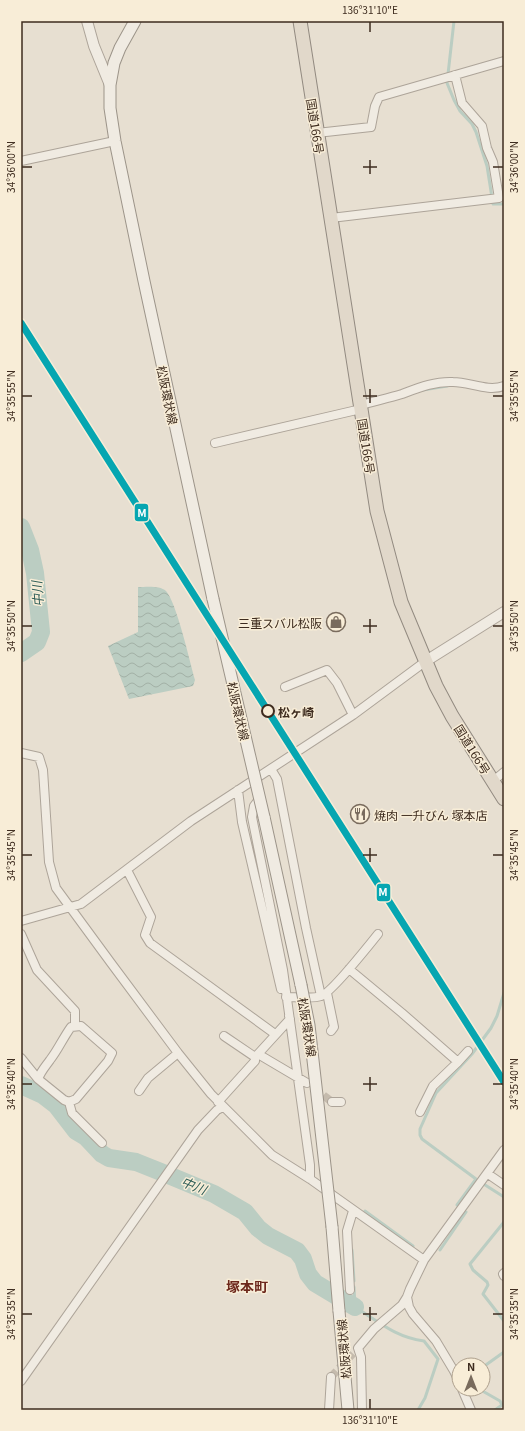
<svg xmlns="http://www.w3.org/2000/svg" width="525" height="1431" viewBox="0 0 525 1431" font-family="Georgia,'Noto Sans JP',serif">
<style>
.water{fill:url(#water-waves)}
.lines{fill:none;stroke-linecap:round;stroke-linejoin:round}
.stream{stroke:#bbcdc2;stroke-width:3}
.river{stroke:#bbcdc2;stroke-width:18}
.minor-tunnel{stroke:#c5bbad;stroke-width:8;stroke-dasharray:8 4;stroke-linecap:butt}
.minor-casing{stroke:#ada499;stroke-width:10}
.tertiary-casing{stroke:#ada499;stroke-width:12}
.secondary-casing{stroke:#9c9489;stroke-width:13}
.trunk-casing{stroke:#928a80;stroke-width:15}
.minor{stroke:#f0ebe2;stroke-width:8}
.tertiary{stroke:#f0ebe2;stroke-width:10}
.secondary{stroke:#f0ebe2;stroke-width:11}
.trunk{stroke:#e1d8ca;stroke-width:13}
.secondary-bridge-casing{stroke:#9c9489;stroke-width:13;stroke-linecap:butt}
.secondary-bridge{stroke:#f0ebe2;stroke-width:11}
.rail-1-casing{stroke:#f8edd7;stroke-width:10}
.rail-1{stroke:#06a6b1;stroke-width:7}
.ticks{fill:none;stroke:#3e2c1f;stroke-width:1.5}
.stop-dot{fill:#f8edd7;stroke:#3e2c1f;stroke-width:2}
.labels{text-anchor:middle;dominant-baseline:central;stroke-width:3;stroke-linejoin:round;paint-order:stroke}
.street-label{font-size:12px;fill:#3e2c1f;stroke:#f8edd7}
.poi-label{font-size:12px;fill:#3e2c1f;stroke:#f8edd7;text-anchor:end}
.stop-label{font-size:12px;font-weight:bold;fill:#3e2c1f;stroke:#f8edd7;text-anchor:start}
.water-label{font-size:13px;font-style:italic;fill:#2e5e58;stroke:#f8edd7}
.quarter-label{font-size:14px;font-weight:bold;fill:#6d281c;stroke:#f8edd7}
.line-badge{stroke:#f8edd7;stroke-width:1.5}
.badge-label{font-size:11px;text-anchor:middle;font-weight:bold;fill:#fff}
.neatline{fill:none;stroke:#3e2c1f;stroke-width:1.5}
.ticks-label{font-size:10px;text-anchor:middle;fill:#3e2c1f}
</style>
<defs>
<pattern id="water-waves" width="16" height="10" patternUnits="userSpaceOnUse"><rect width="16" height="10" fill="#bbcdc2"/><path d="M0 5q4-4 8 0t8 0" fill="none" stroke="#a2b0a6"/></pattern>
</defs>
<rect width="100%" height="100%" fill="#e7dfd1"/>
<!-- water -->
<path class="water" d="M138 587C145 587 160 585 166 591 176 601 190 662 195 680L193 686 129 699 108 646 138 632Z"/>
<g class="lines">
<!-- stream -->
<path class="stream" d="M454 21 447 83 454 100 460 111 472 124 476 132 487 166 493 204H504
M423 390 447 386
M482 1183 504 1197
M457 1205 476 1179 422 1139 420 1135V1129L436 1093 472 1054 491 1028 497 1016 504 993
M365 1211 413 1246
M504 1222 470 1264 473 1270 487 1282 488 1285 483 1294 504 1321
M352 1250 354 1281
M440 1250 466 1212
M354 1287 355 1307C379 1322 395 1337 424 1341L438 1359 425 1398 418 1410
M483 1367 504 1352
M479 1389 500 1401 502 1405 495 1410"/>
<!-- river -->
<path class="river" d="M21 527 30 550 35 573 41 632 37 642 21 653
M21 1085 43 1095 56 1105 76 1131 86 1137 102 1154 109 1158 136 1162 161 1172 214 1194 245 1212 258 1228 268 1236 297 1251 303 1259 308 1274 315 1283 355 1307"/>
<!-- minor-tunnel -->
<path class="minor-tunnel" d="M314 1088 332 1102
M331 1377 358 1348"/>
<defs>
<path id="minor" d="M317 133 371 127 375 106 379 97 504 61
M21 161 115 141
M331 218 499 198 493 162 487 148 482 126 462 103 455 75
M361 405C375 401 389 398 402 394 418 388 435 381 453 382 470 382 487 392 504 386
M215 443 361 409
M285 687 327 670 337 683 353 715
M21 753 39 757 43 770 49 862 56 888 111 963 178 1053 211 1094 272 1155 310 1179 424 1260
M271 769 277 779 306 928 321 996
M493 781 504 772
M238 790 242 822 281 989
M260 798 254 806 252 817 283 970 310 1165V1179
M127 870 151 917 145 935 150 943 275 1034
M21 921 81 904 191 821 353 715 426 661
M21 934 37 970 75 1011V1026
M349 969 402 1013 458 1062 433 1086 420 1112
M327 993 334 1027 331 1031
M286 997C295 997 314 999 321 996 331 993 370 944 378 934
M289 1016 290 1019 258 1054 307 1083
M224 1036 255 1057
M21 1058 38 1079
M458 1062 468 1051
M139 1091 148 1078 178 1053
M69 1102 64 1100 38 1079C41 1071 45 1067 50 1060 58 1050 63 1038 71 1027L81 1026 112 1053 108 1061 76 1099 69 1102 72 1113 102 1143
M218 1102 255 1061V1057L258 1054
M332 1102H341
M488 1174 504 1185
M504 1273 503 1274 504 1276
M350 1290 347 1231 353 1211
M21 1381 198 1130 217 1110 223 1107
M459 1381 454 1371 436 1341 413 1314 409 1307 407 1297 410 1289 424 1260 504 1150
M462 1389 471 1410
M329 1410 331 1377
M362 1410 361 1357 358 1348 374 1329 402 1305 407 1297"/>
<path id="tertiary" d="M87 21 94 46 110 85
M426 661 504 612"/>
<path id="secondary" d="M135 21 120 48 114 63 110 85V108L115 141 144 281 213 599
M264 817 301 985
M332 1227 339 1311"/>
<path id="trunk" d="M300 21 377 511 401 602 436 686 452 716 504 799"/>
</defs>
<!-- minor casing -->
<use href="#minor" class="minor-casing"/>
<!-- tertiary casing -->
<use href="#tertiary" class="tertiary-casing"/>
<!-- secondary casing -->
<use href="#secondary" class="secondary-casing"/>
<!-- trunk casing -->
<use href="#trunk" class="trunk-casing"/>
<!-- minor -->
<use href="#minor" class="minor"/>
<!-- tertiary -->
<use href="#tertiary" class="tertiary"/>
<!-- secondary -->
<use href="#secondary" class="secondary"/>
<!-- trunk -->
<use href="#trunk" class="trunk"/>
<defs>
<path id="secondary-bridge" d="M213 599 264 817
M301 985 309 1025 332 1227
M339 1311 348 1410"/>
</defs>
<!-- secondary-bridge casing -->
<use href="#secondary-bridge" class="secondary-bridge-casing"/>
<!-- secondary-bridge -->
<use href="#secondary-bridge" class="secondary-bridge"/>
<defs>
<path id="rail-1" d="M21 323 504 1082"/>
</defs>
<!-- rail-1 casing -->
<use href="#rail-1" class="rail-1-casing"/>
<!-- rail-1 -->
<use href="#rail-1" class="rail-1"/>
</g>
<!-- ticks -->
<path class="ticks" d="M370 22V32M370 160V174M22 167H32M363 167H377M493 167H503M370 389V403M22 396H32M363 396H377M493 396H503M370 619V633M22 626H32M363 626H377M493 626H503M370 848V862M22 855H32M363 855H377M493 855H503M370 1077V1091M22 1084H32M363 1084H377M493 1084H503M370 1307V1321M22 1314H32M363 1314H377M493 1314H503M370 1399V1409"/>
<!-- icons -->
<defs>
<symbol id="shop-ring" viewBox="-11 -11 22 22"><circle r="9.5" fill="#f8edd7" stroke="#796b5d" stroke-width="1.5"/><path d="M-5-2.5h2.3a2.7 3.5 0 0 1 5.4 0H5L5.5 6h-11ZM-1.5-2.5h3a1.5 2.3 0 0 0-3 0Z" fill="#796b5d"/></symbol>
<symbol id="restaurant-ring" viewBox="-11 -11 22 22"><circle r="9.5" fill="#f8edd7" stroke="#796b5d" stroke-width="1.5"/><path d="M-5-6h1v4h1v-4h1v4h1v-4h1v5L-1.5 .5V6h-2V.5L-5-1ZM5-6V6H3V1.5H1.5Q1.5-4 5-6Z" fill="#796b5d"/></symbol>
</defs>
<g fill-rule="evenodd">
<use href="#shop-ring" x="325" y="611" width="22" height="22"/>
<use href="#restaurant-ring" x="349" y="803" width="22" height="22"/>
</g>
<!-- markers -->
<circle class="stop-dot" cx="268" cy="711" r="6"/>
<g class="labels">
<!-- street labels -->
<g class="street-label">
<text transform="translate(316 126) rotate(81)">国道166号</text>
<text transform="translate(168 395) rotate(78)">松阪環状線</text>
<text transform="translate(367 446) rotate(81)">国道166号</text>
<text transform="translate(239 711) rotate(77)">松阪環状線</text>
<text transform="translate(473 749) rotate(58)">国道166号</text>
<text transform="translate(308 1027) rotate(81)">松阪環状線</text>
<text transform="translate(343 1349) rotate(-95)">松阪環状線</text>
</g>
<!-- poi labels -->
<g class="poi-label">
<text x="322" y="622">三重スバル松阪</text>
<text x="374" y="814" text-anchor="start">焼肉 一升びん 塚本店</text>
</g>
<!-- stop labels -->
<g class="stop-label">
<text x="278" y="711">松ヶ崎</text>
</g>
<!-- water labels -->
<g class="water-label">
<text transform="translate(37 594) rotate(-95)">中川</text>
<text transform="translate(194 1185) rotate(22)">中川</text>
</g>
<!-- quarter labels -->
<g class="quarter-label">
<text x="247" y="1286">塚本町</text>
</g>
</g>
<g class="line-badge">
<rect x="134" y="503" width="15" height="19" rx="4" fill="#06a6b1"/>
<rect x="376" y="883" width="15" height="19" rx="4" fill="#06a6b1"/>
</g>
<g class="badge-label">
<text x="142" y="517">M</text>
<text x="383" y="896">M</text>
</g>
<!-- border -->
<rect width="525" height="1431" fill="none" stroke="#f8edd7" stroke-width="44"/>
<!-- north arrow -->
<g transform="translate(471 1377)"><circle r="19" fill="#f8edd7" stroke="#aea08d"/>
<path d="M0-3L7 15L0 10L-7 15Z" fill="#796b5d"/>
<text y="-6" font-size="11" font-weight="bold" text-anchor="middle" fill="#3e2c1f">N</text>
</g>
<rect x="22" y="22" width="481" height="1387" class="neatline"/>
<g class="ticks-label">
<text x="370" y="14">136°31'10"E</text>
<text transform="translate(11 167) rotate(-90)" y="4">34°36'00"N</text>
<text transform="translate(514 167) rotate(-90)" y="4">34°36'00"N</text>
<text transform="translate(11 396) rotate(-90)" y="4">34°35'55"N</text>
<text transform="translate(514 396) rotate(-90)" y="4">34°35'55"N</text>
<text transform="translate(11 626) rotate(-90)" y="4">34°35'50"N</text>
<text transform="translate(514 626) rotate(-90)" y="4">34°35'50"N</text>
<text transform="translate(11 855) rotate(-90)" y="4">34°35'45"N</text>
<text transform="translate(514 855) rotate(-90)" y="4">34°35'45"N</text>
<text transform="translate(11 1084) rotate(-90)" y="4">34°35'40"N</text>
<text transform="translate(514 1084) rotate(-90)" y="4">34°35'40"N</text>
<text transform="translate(11 1314) rotate(-90)" y="4">34°35'35"N</text>
<text transform="translate(514 1314) rotate(-90)" y="4">34°35'35"N</text>
<text x="370" y="1424">136°31'10"E</text>
</g>
</svg>
